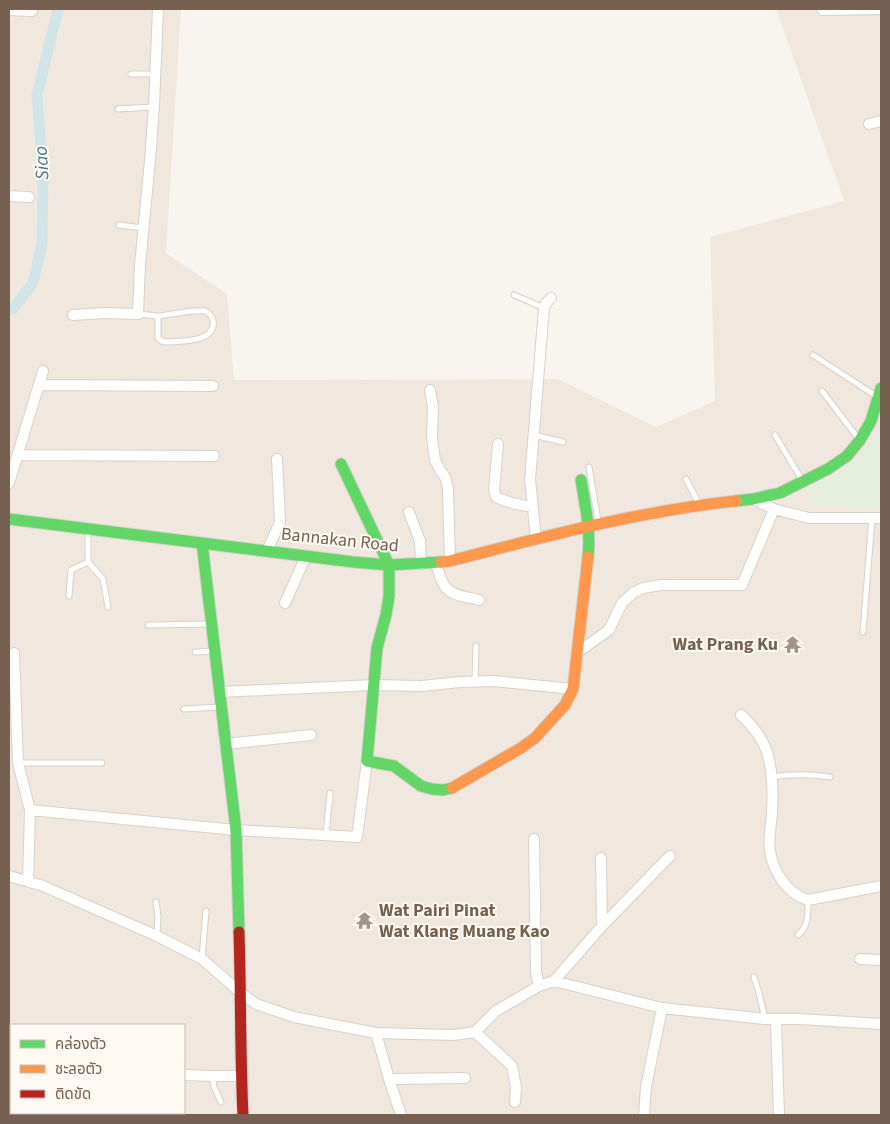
<svg xmlns="http://www.w3.org/2000/svg" width="890" height="1124" viewBox="0 0 890 1124" font-family="'Source Sans 3','Noto Sans Thai',sans-serif">
<style>
.residential{fill:#f0e8de;fill-rule:evenodd}
.green{fill:#e5eedc}
.lines{fill:none;stroke-linecap:round;stroke-linejoin:round}
.canal{stroke:#d2e4e8;stroke-width:11}
.lane-casing{stroke:#d6d1cb;stroke-width:7}
.street-casing{stroke:#d6d1cb;stroke-width:12}
.fast-casing{stroke:#d6d1ca;stroke-width:13}
.slow-casing{stroke:#d6d1ca;stroke-width:13}
.jam-casing{stroke:#d6d1ca;stroke-width:13}
.lane{stroke:#fefefd;stroke-width:5}
.street{stroke:#fefefd;stroke-width:10}
.fast{stroke:#63d668;stroke-width:11}
.slow{stroke:#ff974d;stroke-width:11}
.jam{stroke:#b3261e;stroke-width:11}
.labels{text-anchor:middle;dominant-baseline:central;stroke-width:4;stroke-linejoin:round;paint-order:stroke}
.street-label{font-size:18px;fill:#756051;stroke:#fefaf3}
.poi-label{font-size:18px;font-weight:bold;fill:#756051;stroke:#fefaf3;text-anchor:end}
.water-label{font-size:19px;font-style:italic;fill:#4c7985;stroke:#fefaf3}
</style>
<rect width="100%" height="100%" fill="#f8f5f0"/>
<!-- residential -->
<path class="residential" d="M9 9H181L166 253 227 294 234 380 558 379 656 427 715 401 710 237 844 201 776 9H881V1115H9ZM11 1025H184V1113H11Z"/>
<!-- green -->
<path class="green" d="M881 416V508L815 506 803 491C830 478 861 462 875 434 877 428 879 422 881 416Z"/>
<g class="lines">
<!-- canal -->
<path class="canal" d="M9 310 13 309 33 283 42 244 43 173 37 95 58 9"/>
<defs>
<path id="lane" d="M131 74H155
M118 109 153 107
M119 225 143 228
M514 295 544 308
M138 314 158 316V338L161 341 166 342C180 341 217 343 213 320 212 316 208 312 205 311 196 309 168 315 158 316
M813 355 876 396
M822 391 858 438
M534 435 563 442
M775 435 802 480
M589 467 598 521
M686 479 696 498 698 504
M88 532V562L103 579 108 607
M69 596 71 570 88 562
M148 625 210 624
M863 632 872 518
M195 652 214 651
M475 681 476 646
M184 709 220 707
M19 763H102
M771 777C791 774 810 774 830 777
M326 835 330 793
M156 902 158 916 157 935
M798 935C809 926 808 913 808 900
M202 958 206 911
M754 977 759 993 765 1019
M212 1076 214 1087 221 1102"/>
<path id="street" d="M9 10 32 11
M822 10 881 9
M869 124 881 121
M9 196 29 197
M73 315 104 313 138 314 140 265 150 160 154 106 158 9
M39 385 213 386
M430 390 433 407 432 438 435 460 440 470 445 477 448 488 450 561
M498 444 494 490 496 497C508 503 519 505 533 507
M17 455 214 456
M9 483 43 371
M753 499 774 509 809 518H881
M409 512 420 541 421 564
M536 539 530 479 544 308 546 303 551 298
M267 551 280 522 277 459
M436 563C444 595 449 593 479 600
M285 603 306 556
M578 652 609 630 622 603 633 593 643 588 661 585H742L774 509
M14 653 18 763 30 810 28 881
M219 692 374 685 422 686 460 682 494 681 573 689
M741 715C753 726 762 737 767 752 773 771 773 794 772 813 771 826 768 839 770 851 773 871 787 894 808 900L881 886
M225 744 311 735
M30 810 236 830 357 837 367 761
M534 839 536 972 539 986
M601 858 602 926
M9 876 43 886 157 936 202 959 241 993 256 1004 294 1017 376 1033
M860 959 881 960
M554 981 662 1008 765 1019H800L881 1024
M776 1020 779 1115
M475 1032 512 1066 516 1088 515 1102
M184 1075 212 1076H241
M389 1079 465 1078
M177 1113V1115
M103 1115V1113
M401 1115 389 1079 376 1033 454 1035 475 1032 496 1011 539 986 554 981 602 926 670 856
M644 1115 646 1087 662 1008"/>
<path id="fast" d="M341 464 389 565V596L386 615 377 648 367 761 394 766 421 786 432 789 443 790 452 788
M581 480C585 505 591 531 588 557
M736 501 753 499 780 493 828 469 847 456 860 440 871 421 881 388
M9 519 353 562 389 565 441 562
M202 543 236 830 239 932"/>
<path id="slow" d="M441 562 450 561C544 537 639 511 736 501
M452 788 521 748 535 738 565 705 573 689 588 557"/>
<path id="jam" d="M239 932C241 993 240 1054 243 1115"/>
</defs>
<!-- lane casing -->
<use href="#lane" class="lane-casing"/>
<!-- street casing -->
<use href="#street" class="street-casing"/>
<!-- fast casing -->
<use href="#fast" class="fast-casing"/>
<!-- slow casing -->
<use href="#slow" class="slow-casing"/>
<!-- jam casing -->
<use href="#jam" class="jam-casing"/>
<!-- lane -->
<use href="#lane" class="lane"/>
<!-- street -->
<use href="#street" class="street"/>
<!-- fast -->
<use href="#fast" class="fast"/>
<!-- slow -->
<use href="#slow" class="slow"/>
<!-- jam -->
<use href="#jam" class="jam"/>
</g>
<!-- icons -->
<defs>
<symbol id="temple-bare" viewBox="-9 -9 18 18"><path d="M0-6L5-2H3V0L6.5 2.5H4V6H1.5V3h-3V6H-4V2.5H-6.5L-3 0V-2H-5Z" fill="#a39489" stroke="#fefaf3" stroke-width="2.5" paint-order="stroke"/></symbol>
</defs>
<g fill-rule="evenodd">
<use href="#temple-bare" x="780" y="632" width="25" height="25"/>
<use href="#temple-bare" x="352" y="908" width="25" height="25"/>
</g>
<g class="labels">
<!-- street labels -->
<g class="street-label">
<text transform="translate(340 540) rotate(6)">Bannakan Road</text>
</g>
<!-- poi labels -->
<g class="poi-label">
<text x="778" y="644">Wat Prang Ku</text>
<text x="379" y="910" text-anchor="start">Wat Pairi Pinat<tspan x="379" dy="21">Wat Klang Muang Kao</tspan></text>
</g>
<!-- water labels -->
<g class="water-label">
<text transform="translate(42 163) rotate(-93)">Siao</text>
</g>
</g>
<!-- border -->
<rect width="890" height="1124" fill="none" stroke="#756051" stroke-width="20"/>
<!-- legend -->
<rect x="10" y="1024" width="175" height="90" fill="#fefaf3" stroke="#c7bcb2"/>
<rect x="20" y="1040" width="25" height="8" fill="#63d668" stroke="#c7bcb2"/>
<text x="55" y="1049" font-size="15" fill="#756051">คล่องตัว</text>
<rect x="20" y="1065" width="25" height="8" fill="#ff974d" stroke="#c7bcb2"/>
<text x="55" y="1074" font-size="15" fill="#756051">ชะลอตัว</text>
<rect x="20" y="1090" width="25" height="8" fill="#b3261e" stroke="#c7bcb2"/>
<text x="55" y="1099" font-size="15" fill="#756051">ติดขัด</text>
</svg>
